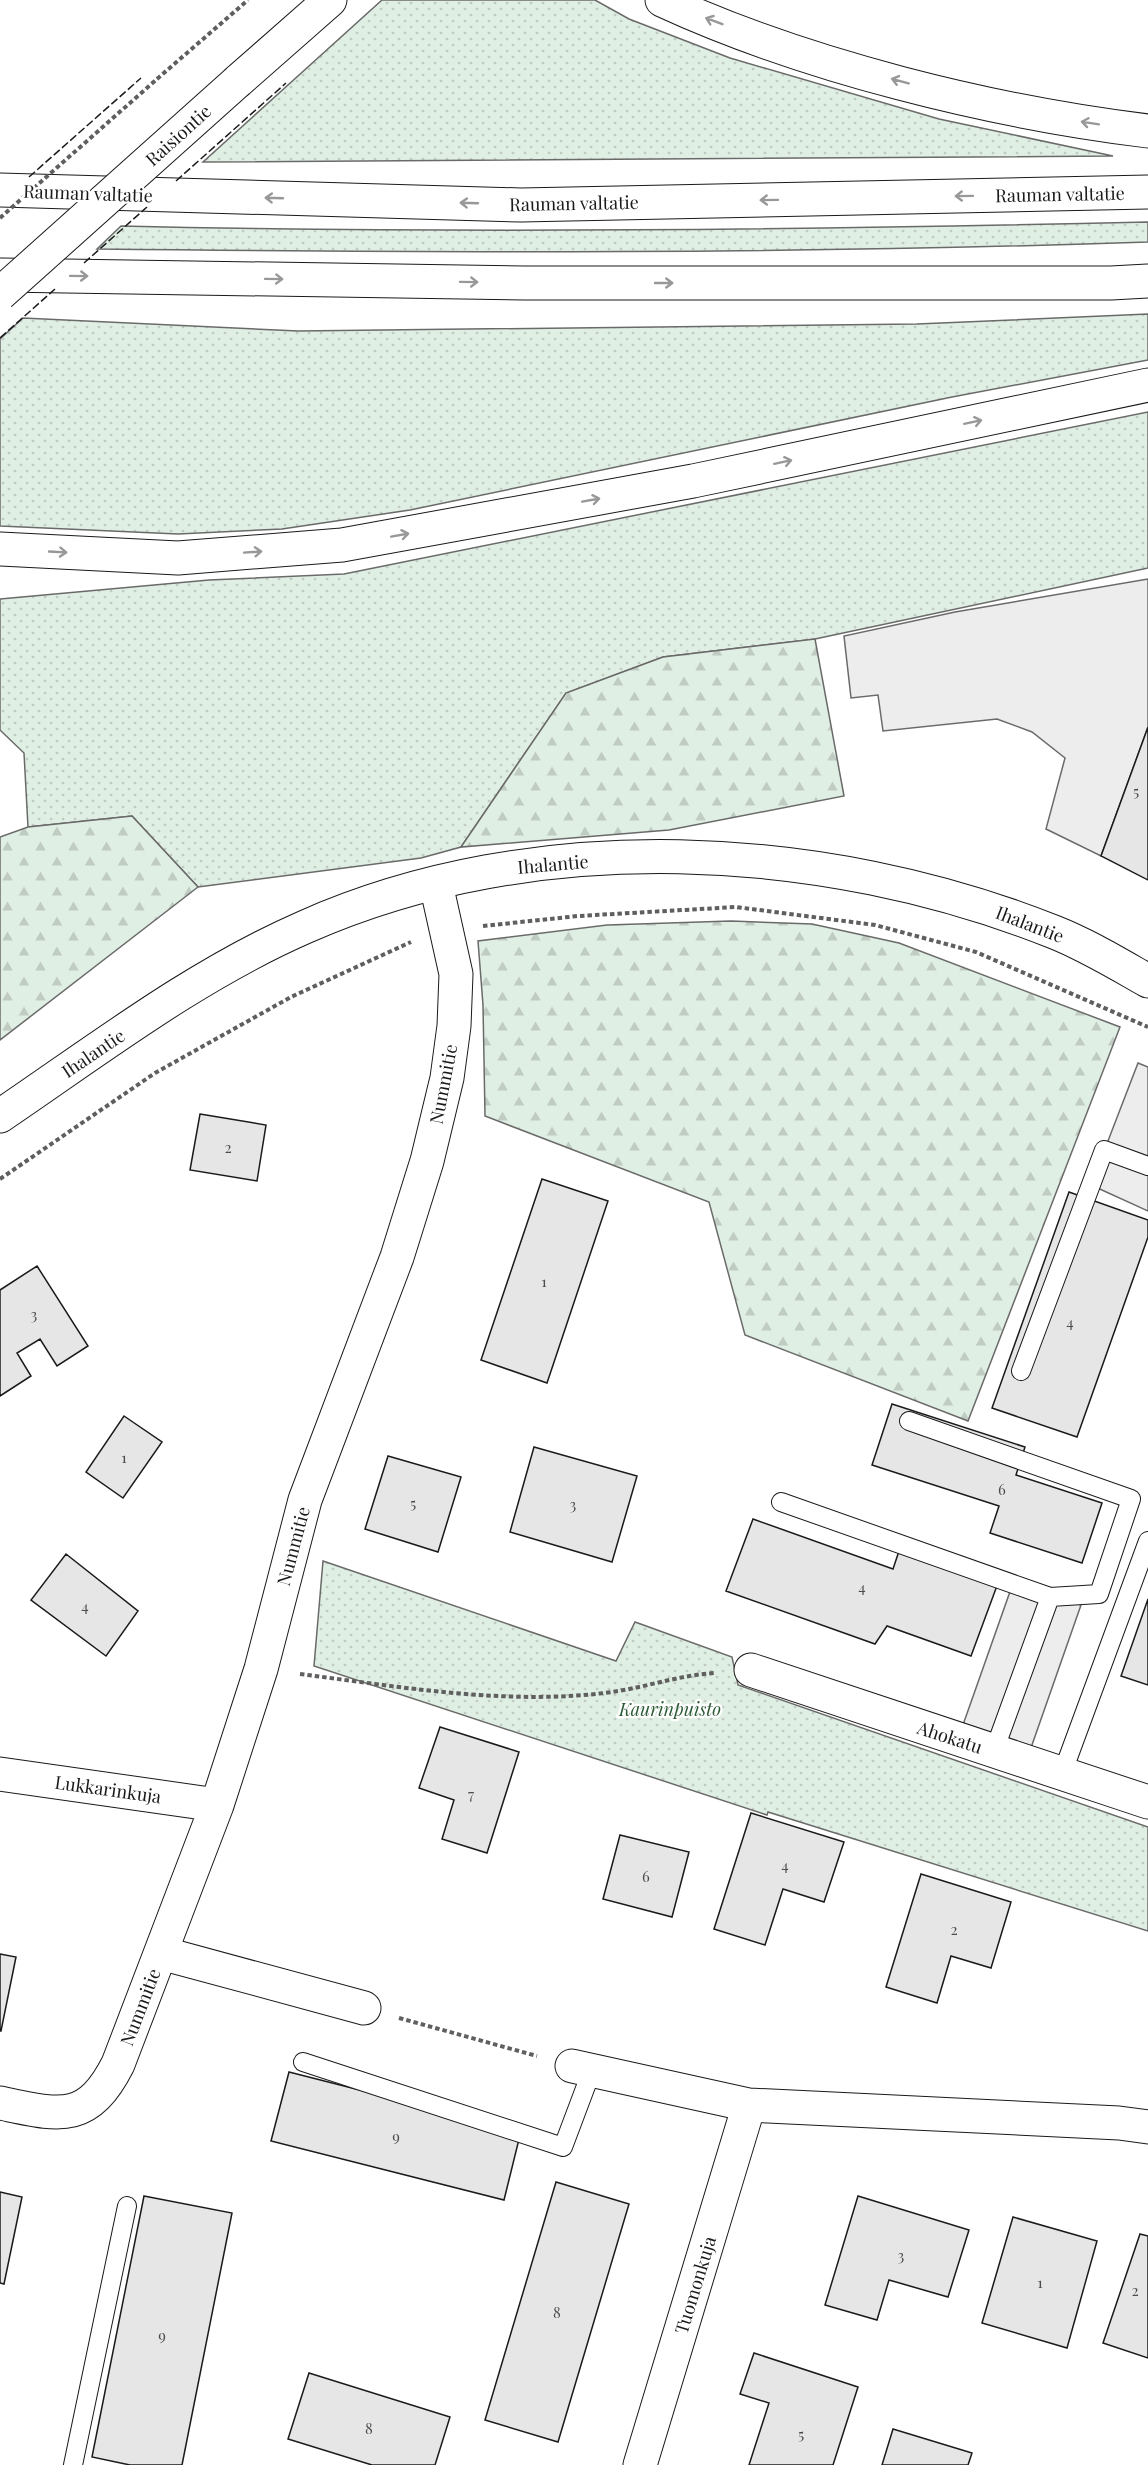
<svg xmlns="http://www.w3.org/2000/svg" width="1148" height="2465" viewBox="0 0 1148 2465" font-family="'Playfair Display',serif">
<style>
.grass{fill:url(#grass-dots);stroke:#6a6a6a;stroke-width:1.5}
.forest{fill:url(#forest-firs);stroke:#6a6a6a;stroke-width:1.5}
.parking{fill:#ededed;stroke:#6a6a6a;stroke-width:1.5}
.building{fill:#e6e6e6;stroke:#1a1a1a;stroke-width:1.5}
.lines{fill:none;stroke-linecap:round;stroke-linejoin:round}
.lane-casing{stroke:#1a1a1a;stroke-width:20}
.street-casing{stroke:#1a1a1a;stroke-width:35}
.secondary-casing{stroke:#1a1a1a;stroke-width:35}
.highway-casing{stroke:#1a1a1a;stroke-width:35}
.path{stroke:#5f5f5f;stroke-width:4;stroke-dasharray:4.5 3;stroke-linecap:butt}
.lane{stroke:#fff;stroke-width:18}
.street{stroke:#fff;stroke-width:33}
.secondary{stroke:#fff;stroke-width:33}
.highway{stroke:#fff;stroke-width:33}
.secondary-bridge-casing{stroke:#1a1a1a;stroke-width:35;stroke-linecap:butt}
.path-bridge{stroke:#5f5f5f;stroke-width:4;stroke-dasharray:4.5 3;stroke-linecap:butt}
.secondary-bridge{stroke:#fff;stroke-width:33}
.fence{stroke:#1a1a1a;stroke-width:1.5;stroke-dasharray:8 3;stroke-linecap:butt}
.oneway{stroke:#989898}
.labels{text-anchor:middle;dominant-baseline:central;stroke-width:4.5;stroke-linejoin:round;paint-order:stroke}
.number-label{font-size:15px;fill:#4d4d4d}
.street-label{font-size:18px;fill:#1a1a1a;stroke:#fff}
.park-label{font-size:18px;font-style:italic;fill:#2b5a34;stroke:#fff}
</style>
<defs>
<pattern id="grass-dots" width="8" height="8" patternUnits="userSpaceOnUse" patternTransform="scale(1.5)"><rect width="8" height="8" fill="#e0efe3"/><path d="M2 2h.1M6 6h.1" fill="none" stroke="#c0ccc2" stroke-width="1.8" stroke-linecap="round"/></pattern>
<pattern id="forest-firs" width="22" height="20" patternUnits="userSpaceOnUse" patternTransform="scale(1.5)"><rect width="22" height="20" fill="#e0efe3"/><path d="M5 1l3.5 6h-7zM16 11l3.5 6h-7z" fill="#c0ccc2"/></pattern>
</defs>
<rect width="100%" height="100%" fill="#fff"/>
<!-- grass -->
<path class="grass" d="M382 0H595L629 19 730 58 939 119 1113 156 203 162Z
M1148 222V242C798 254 448 253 97 249L121 226C463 234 806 230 1148 222Z
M1148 314V360L952 397 410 510 282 529 178 534 0 526V339L23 318 298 331 917 324Z
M1148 412V568L815 639 663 657 566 693 461 847 421 858 198 887 132 816 28 827 24 753 0 730V599L209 580 344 574Z
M323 1561 616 1661 635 1622 732 1657 738 1685 1148 1827V1931L768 1812 767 1815 314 1666Z"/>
<!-- forest -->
<path class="forest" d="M815 639 844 796 669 830 461 847 566 693 663 657Z
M132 816 198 887 0 1040V837L28 827Z
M731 921 812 924 899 943 1120 1027 968 1421 745 1335 709 1202 485 1116 483 1005 478 941 607 925Z"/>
<!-- parking -->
<path class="parking" d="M1148 579V727L1101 856 1046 829 1065 758 1032 732 997 719 883 731 878 695 851 698 844 636 955 612Z
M1138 1063 1148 1067V1211L1091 1185Z
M1012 1586 1081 1605 1026 1762 958 1739Z"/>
<!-- building -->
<path class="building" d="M1148 727V880L1101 856Z
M200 1114 266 1125 257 1181 190 1170Z
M542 1179 608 1201 547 1383 481 1360Z
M1069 1192 1148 1220V1237L1077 1437 992 1408Z
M37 1266 88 1346 57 1366 40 1339 17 1353 31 1376 0 1396V1290Z
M892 1404 1025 1447 1016 1475 1102 1503 1082 1563 990 1533 999 1506 872 1465Z
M124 1416 162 1442 123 1498 86 1472Z
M534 1447 637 1476 612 1562 510 1532Z
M388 1456 461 1477 438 1552 365 1529Z
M753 1519 893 1569 900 1548 998 1583 971 1656 887 1626 875 1644 726 1591Z
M66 1554 138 1611 106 1656 31 1600Z
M1148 1599V1685L1121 1676Z
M440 1727 519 1752 487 1853 442 1839 454 1800 419 1788Z
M751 1813 844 1842 824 1902 783 1889 765 1945 714 1929Z
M620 1835 689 1852 672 1917 603 1899Z
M921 1874 1011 1902 991 1968 951 1956 937 2003 886 1987Z
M0 1954 16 1957 1 2031H0Z
M289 2072 521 2131 504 2200 271 2141Z
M556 2182 629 2204 558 2442 485 2420Z
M0 2192 22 2197 4 2284 0 2283Z
M144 2196 232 2213 182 2465H130L92 2457Z
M858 2196 969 2230 948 2297 889 2280 877 2320 825 2305Z
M1013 2217 1097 2241 1067 2348 982 2323Z
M1140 2234 1148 2236V2358L1103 2343Z
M754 2353 858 2387 833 2465H749L769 2403 740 2394Z
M309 2373 450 2417 435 2465H372L288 2439Z
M893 2429 972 2453 968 2465H882Z"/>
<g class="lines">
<defs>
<path id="lane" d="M1021 1371 1104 1150 1148 1166
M781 1502 1050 1597 1099 1594 1131 1499 909 1421
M994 1751 1050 1597
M1062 1774 1148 1541
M303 2062 563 2147 592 2070
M73 2465 127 2206"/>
<path id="street" d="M751 1670 1148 1802
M0 1774 217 1805
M161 1953 364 2008
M572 2066 749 2105 1119 2123 1148 2127
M0 2103C59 2115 87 2125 118 2064L217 1805 261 1669 305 1500 397 1257 427 1161 447 1078 454 1026 456 974 436 884
M640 2465 749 2105"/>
<path id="secondary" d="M238 81 330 0
M0 1116C99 1049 195 975 305 927 535 825 824 840 1054 932 1087 945 1118 964 1148 981"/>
<path id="highway" d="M662 0C805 66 992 112 1148 131
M0 190 521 205 1148 192
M2 275 524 283H1111L1148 281
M0 549 178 558 342 545 693 481 1148 385"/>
</defs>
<!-- lane casing -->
<use href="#lane" class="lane-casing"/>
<!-- street casing -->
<use href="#street" class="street-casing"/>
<!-- secondary casing -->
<use href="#secondary" class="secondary-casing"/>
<!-- highway casing -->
<use href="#highway" class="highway-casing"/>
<!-- path -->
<path class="path" d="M157 79 248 0
M483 926 578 916 736 907 875 925 976 952 1148 1027
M0 1179 155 1073 291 997 411 942
M300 1674C402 1687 509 1706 612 1692 647 1687 680 1675 715 1673
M399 2018 537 2056"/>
<!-- lane -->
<use href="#lane" class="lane"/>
<!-- street -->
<use href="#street" class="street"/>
<!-- secondary -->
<use href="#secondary" class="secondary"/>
<!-- highway -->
<use href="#highway" class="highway"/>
<defs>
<path id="secondary-bridge" d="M0 294 238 81"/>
</defs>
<!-- secondary-bridge casing -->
<use href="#secondary-bridge" class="secondary-bridge-casing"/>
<!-- path-bridge -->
<path class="path-bridge" d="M0 218 157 79"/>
<!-- secondary-bridge -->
<use href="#secondary-bridge" class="secondary-bridge"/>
<!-- fence -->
<path class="fence" d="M29 177 141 78
M176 181 286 83
M84 263 147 207
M0 338 55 289"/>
</g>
<!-- one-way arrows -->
<defs><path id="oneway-shaft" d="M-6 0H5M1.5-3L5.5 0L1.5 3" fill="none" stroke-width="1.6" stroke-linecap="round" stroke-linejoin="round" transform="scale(1.5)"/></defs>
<g class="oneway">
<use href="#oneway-shaft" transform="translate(714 21) rotate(-159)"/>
<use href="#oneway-shaft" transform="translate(900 81) rotate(-165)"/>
<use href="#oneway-shaft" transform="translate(1090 123) rotate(-171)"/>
<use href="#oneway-shaft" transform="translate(964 196) rotate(179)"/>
<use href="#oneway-shaft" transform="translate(274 198) rotate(-178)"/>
<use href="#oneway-shaft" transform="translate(769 200) rotate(179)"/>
<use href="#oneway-shaft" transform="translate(469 203) rotate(-178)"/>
<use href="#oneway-shaft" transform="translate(79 276) rotate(1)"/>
<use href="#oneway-shaft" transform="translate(274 279) rotate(1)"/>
<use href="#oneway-shaft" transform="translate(469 282) rotate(1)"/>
<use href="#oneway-shaft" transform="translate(664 283)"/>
<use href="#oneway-shaft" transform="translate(973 422) rotate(-12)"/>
<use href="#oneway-shaft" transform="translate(783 462) rotate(-12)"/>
<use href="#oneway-shaft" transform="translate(591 500) rotate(-10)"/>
<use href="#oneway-shaft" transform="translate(400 535) rotate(-10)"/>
<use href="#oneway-shaft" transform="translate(58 552) rotate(3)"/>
<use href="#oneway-shaft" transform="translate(253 552) rotate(-4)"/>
</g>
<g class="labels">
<!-- number labels -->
<g class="number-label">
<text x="1136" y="791">5</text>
<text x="228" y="1147">2</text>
<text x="544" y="1281">1</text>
<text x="34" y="1314">3</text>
<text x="1070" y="1322">4</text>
<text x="124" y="1457">1</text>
<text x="1002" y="1489">6</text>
<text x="413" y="1503">5</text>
<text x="573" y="1504">3</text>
<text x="862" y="1587">4</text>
<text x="85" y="1606">4</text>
<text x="471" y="1794">7</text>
<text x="785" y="1865">4</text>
<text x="646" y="1876">6</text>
<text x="954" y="1929">2</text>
<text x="396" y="2136">9</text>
<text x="901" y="2255">3</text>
<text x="1040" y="2282">1</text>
<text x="1135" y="2290">2</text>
<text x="557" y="2312">8</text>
<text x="162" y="2335">9</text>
<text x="369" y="2428">8</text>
<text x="801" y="2434">5</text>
</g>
<!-- street labels -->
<g class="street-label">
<text transform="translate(178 135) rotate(-42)">Raisiontie</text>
<text transform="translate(88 193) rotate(2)">Rauman valtatie</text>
<text transform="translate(1060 194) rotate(-1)">Rauman valtatie</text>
<text transform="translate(574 203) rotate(-1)">Rauman valtatie</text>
<text transform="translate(553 864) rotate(-5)">Ihalantie</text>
<text transform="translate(1030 924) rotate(21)">Ihalantie</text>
<text transform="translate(93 1053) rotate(-34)">Ihalantie</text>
<text transform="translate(443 1084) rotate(-79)">Nummitie</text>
<text transform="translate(293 1546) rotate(-75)">Nummitie</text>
<text transform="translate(950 1737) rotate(18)">Ahokatu</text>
<text transform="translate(108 1789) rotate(8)">Lukkarinkuja</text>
<text transform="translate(140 2007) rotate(-69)">Nummitie</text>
<text transform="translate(695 2285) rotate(-73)">Tuomonkuja</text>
</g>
<!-- park labels -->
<g class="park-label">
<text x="670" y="1709">Kaurinpuisto</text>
</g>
</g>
</svg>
